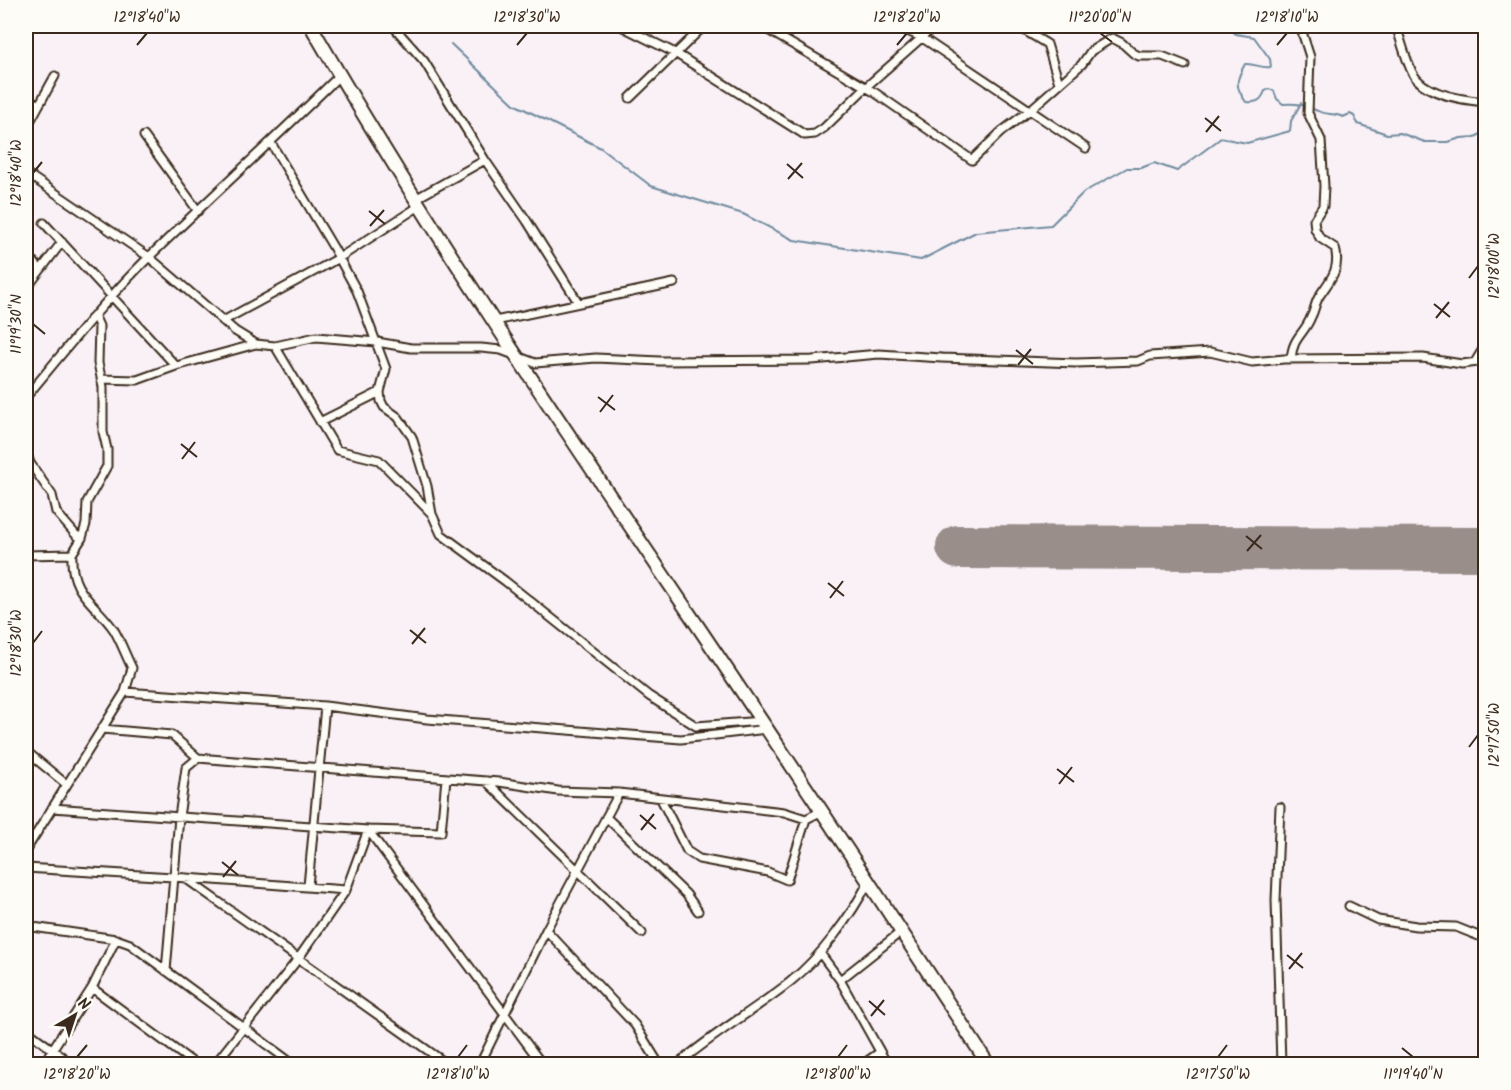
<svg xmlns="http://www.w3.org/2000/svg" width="1511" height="1090" viewBox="0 0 1511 1090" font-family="Kalam,sans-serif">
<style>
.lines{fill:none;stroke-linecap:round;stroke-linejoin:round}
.stream{stroke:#708b9e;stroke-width:2}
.runway{stroke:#9a8e8a;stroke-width:44}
.street-casing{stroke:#3b2a1e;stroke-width:11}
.highway-casing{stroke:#3b2a1e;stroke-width:16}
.street{stroke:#fdfcf7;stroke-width:7}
.highway{stroke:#fdfcf7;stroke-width:12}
.ticks{fill:none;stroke:#3b2a1e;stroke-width:2}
.neatline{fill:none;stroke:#3b2a1e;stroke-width:2}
.ticks-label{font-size:15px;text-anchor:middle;fill:#3b2a1e}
</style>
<rect width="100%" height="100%" fill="#f9f1f6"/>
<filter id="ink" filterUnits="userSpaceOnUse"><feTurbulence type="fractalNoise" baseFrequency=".0167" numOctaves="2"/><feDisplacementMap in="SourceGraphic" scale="12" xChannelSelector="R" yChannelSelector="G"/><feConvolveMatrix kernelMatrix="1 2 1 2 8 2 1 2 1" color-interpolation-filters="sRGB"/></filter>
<g filter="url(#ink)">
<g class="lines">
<!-- stream -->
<path class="stream" d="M1225 26 1236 34 1254 37 1270 59 1271 67C1262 69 1254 63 1245 64 1236 80 1234 86 1246 102 1257 103 1261 101 1265 91L1269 89 1274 91 1277 99 1283 104C1300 103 1303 105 1318 111 1325 115 1335 113 1343 117L1350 114 1354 116 1358 124 1387 134 1400 133 1425 142H1448L1461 138 1475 137 1481 134 1486 136
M451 44 514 104 601 148 651 186 743 214 794 240 921 260 976 232 1051 225 1084 192 1127 168H1141L1154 163 1177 171 1221 138 1247 143 1290 131 1291 121 1301 103"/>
<!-- runway -->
<path class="runway" d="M958 547 1486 549"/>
<defs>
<path id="street" d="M393 26 424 61 485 160 527 221 578 302
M621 26 675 53 805 135 815 134 824 128 866 87 935 26
M761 26 874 92 972 160 1001 132 1030 110 1082 64 1091 51 1112 38 1122 43 1133 53 1139 56H1162L1185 65
M896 26 921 37 1086 148
M1017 26 1047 44 1059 83
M1396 26C1401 40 1406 61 1413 74 1425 95 1464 100 1486 102
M26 97 39 105 26 129
M630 98 704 26
M39 105 55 76
M144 136 198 211
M271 143 333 247 357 291 386 369 380 392 381 401 384 407 398 417 412 437 427 486 432 514 441 534 505 581 649 696 696 726 762 721
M26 173 149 257 235 331 256 344 275 346 316 337 377 342 411 348H481L501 350 535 363 596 358 660 361 812 360 879 354 942 358 1076 363 1138 361 1150 356 1210 352 1252 362 1284 359 1423 358 1462 364 1486 361
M417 198 485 160
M44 223 176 366
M26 252 40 270
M26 289 62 242
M223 321 339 258 421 205
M495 321 674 283
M275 346 337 450 379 460 432 514
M1291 359C1293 336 1304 335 1311 317 1315 310 1315 302 1320 295 1330 280 1341 269 1335 248L1320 238 1315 229 1314 220 1323 206 1324 186 1321 140 1308 113 1310 57 1302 32V26
M1475 362 1486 344
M101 379 137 380 176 366 256 344
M26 397C66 349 105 300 150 256 213 195 277 137 340 75
M320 422 380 392
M26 451 30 463 52 495 56 512 76 535 82 538
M26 555 72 554 82 538 86 524 87 502 107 466V449L103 432V387L98 363 99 326 94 315
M125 692 325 706 427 719 681 739 767 729
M102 729 172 735 198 758 499 782 558 791 619 793 784 812 806 819 822 811
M26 751 66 784
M486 781 642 933
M661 799 687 851 699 859 768 872 787 880 806 819
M1280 807 1276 900 1281 1064
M52 808 368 830 441 832 446 778
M606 817 686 894 698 911
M368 830 542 1064
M26 850 125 692 132 668C126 656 121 642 114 630 94 601 70 594 72 554
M26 868 173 877 346 890
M185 878 447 1064
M308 886 325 706
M1349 906 1378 920 1416 926 1456 927 1486 939
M26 926 116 939 130 944 293 1064
M546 930 635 1025 659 1064
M820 953 840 980
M166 971 179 817 186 768 198 758
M92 988 195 1064
M26 1030 72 1064
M43 1064 92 988 116 939
M215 1064 298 959 346 890 368 830
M480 1064 546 930 619 793
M678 1064C713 1034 753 1011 790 982 821 957 851 916 869 881
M863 1064 880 1052
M887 1064 840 980 902 931"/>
<path id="highway" d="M311 26C430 232 565 430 699 628 797 773 893 918 988 1064"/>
</defs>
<!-- street casing -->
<use href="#street" class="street-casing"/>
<!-- highway casing -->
<use href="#highway" class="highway-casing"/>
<!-- street -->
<use href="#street" class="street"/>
<!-- highway -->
<use href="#highway" class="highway"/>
</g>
</g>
<!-- ticks -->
<path class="ticks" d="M1100 33 1112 42M137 45 147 33M517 45 527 33M897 45 907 33M1277 45 1287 33M1205 118 1221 131M1206 132 1219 116M787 164 803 178M33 173 42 162M788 179 802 163M369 211 385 224M370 226 384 210M1469 278 1478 266M1434 304 1450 317M1436 318 1449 302M33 324 45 334M1016 350 1033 364M1018 365 1031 349M598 397 615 410M600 412 613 395M181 444 197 457M182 459 195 442M1246 536 1262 549M1247 551 1261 535M828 583 844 596M830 598 843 581M410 630 426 643M33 643 42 631M412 644 425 628M1469 747 1478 735M1057 769 1074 782M1059 784 1072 767M640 815 656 829M641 830 654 814M222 862 238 875M223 877 236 861M1287 955 1303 968M1289 969 1302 953M869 1001 885 1015M871 1016 884 1000M1402 1048 1413 1057M77 1057 87 1045M458 1057 467 1045M838 1057 847 1045M1218 1057 1227 1045"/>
<!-- margin -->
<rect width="1511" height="1090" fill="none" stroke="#fdfcf7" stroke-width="66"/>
<!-- north arrow -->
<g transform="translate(75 1015) rotate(39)" stroke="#fdfcf7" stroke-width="4.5" paint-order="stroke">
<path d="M0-4.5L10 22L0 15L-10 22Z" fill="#3b2a1e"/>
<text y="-9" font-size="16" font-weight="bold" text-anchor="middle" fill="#3b2a1e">N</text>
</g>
<rect x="33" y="33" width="1445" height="1024" class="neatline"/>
<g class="ticks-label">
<text x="147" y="22">12°18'40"W</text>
<text x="527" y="22">12°18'30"W</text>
<text x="907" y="22">12°18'20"W</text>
<text x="1100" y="22">11°20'00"N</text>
<text x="1287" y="22">12°18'10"W</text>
<text transform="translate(16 173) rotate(-90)" y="5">12°18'40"W</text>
<text transform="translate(1494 266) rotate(-90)" y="5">12°18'00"W</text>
<text transform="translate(16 324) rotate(-90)" y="5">11°19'30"N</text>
<text transform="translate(16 643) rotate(-90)" y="5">12°18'30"W</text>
<text transform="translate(1494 735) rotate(-90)" y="5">12°17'50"W</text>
<text x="77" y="1079">12°18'20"W</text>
<text x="458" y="1079">12°18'10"W</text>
<text x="838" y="1079">12°18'00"W</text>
<text x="1218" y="1079">12°17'50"W</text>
<text x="1413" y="1079">11°19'40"N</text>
</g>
</svg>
